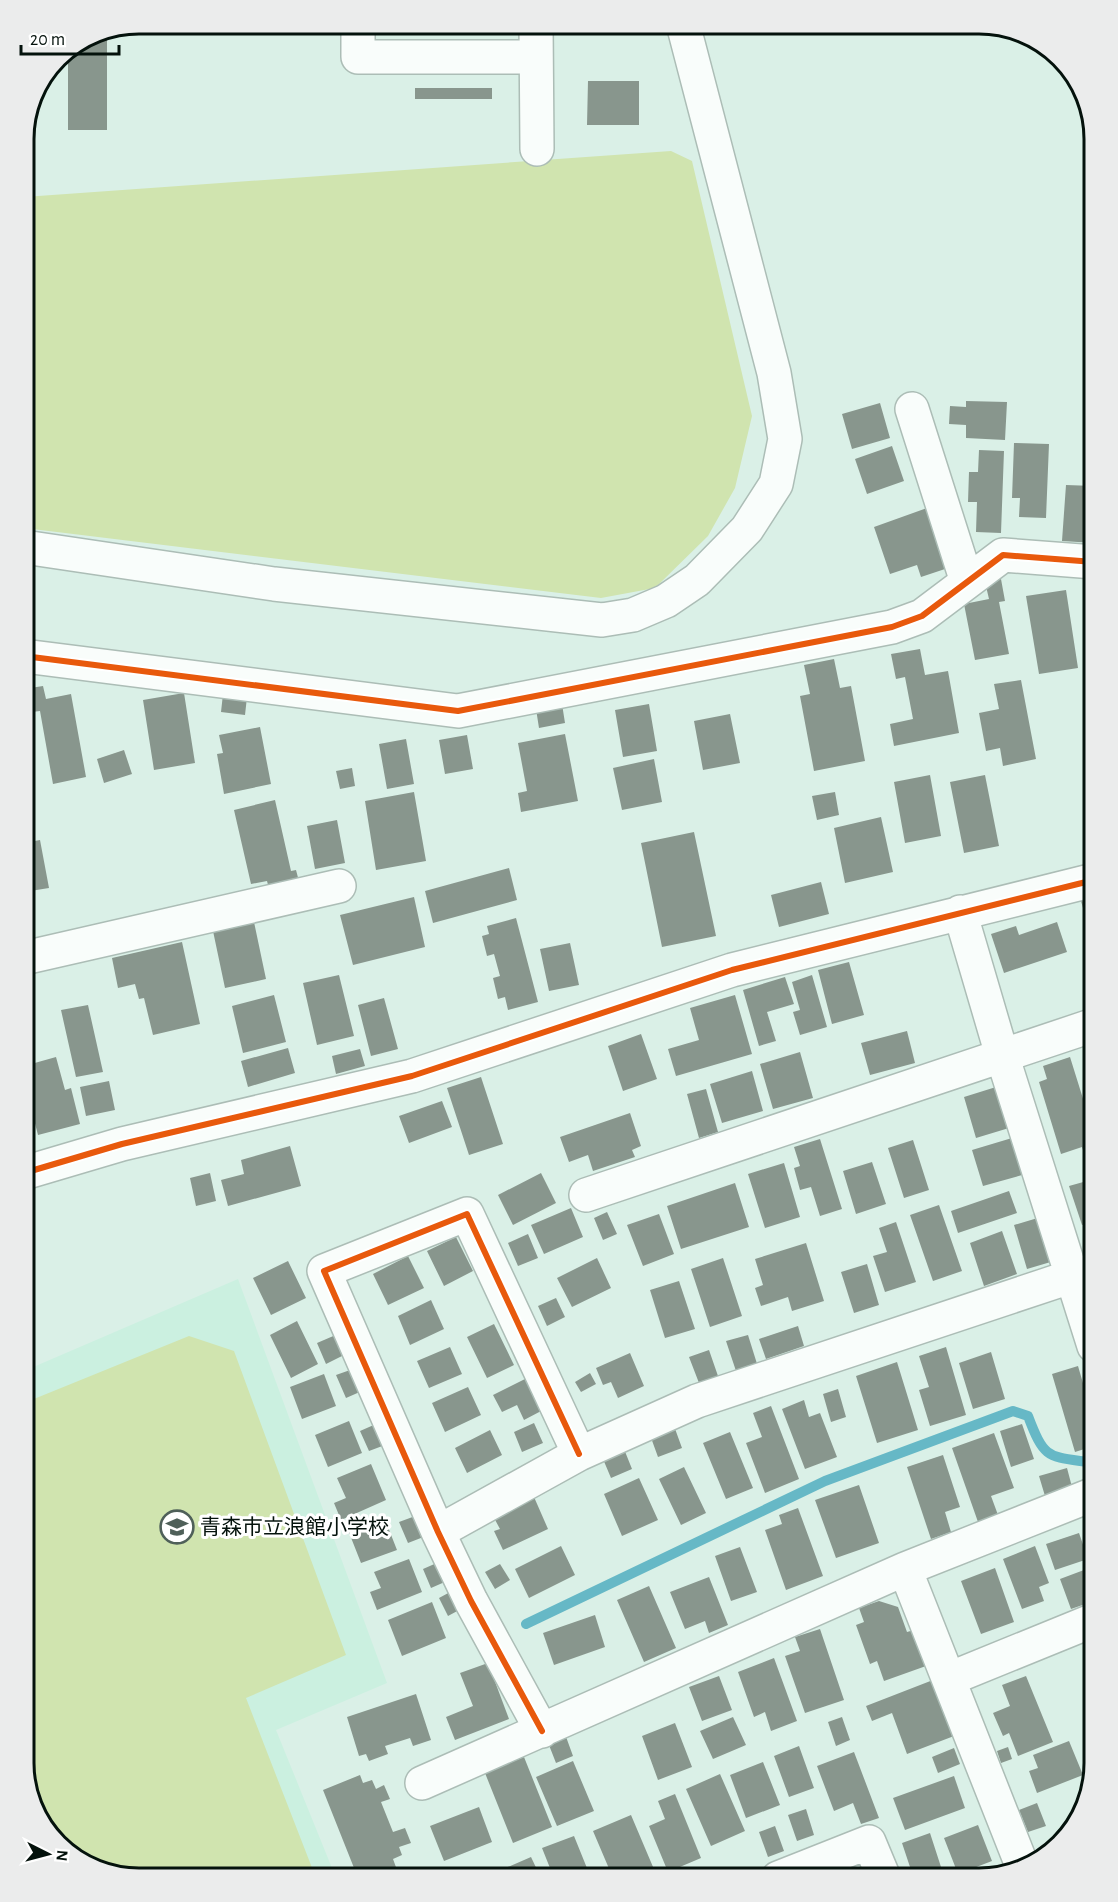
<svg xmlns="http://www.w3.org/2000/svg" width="1118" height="1902" viewBox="0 0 1118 1902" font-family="'Alegreya Sans','Noto Sans JP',sans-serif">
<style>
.built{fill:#cbf0e0}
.pitch{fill:#d0e4af}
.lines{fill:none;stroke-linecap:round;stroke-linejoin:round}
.stream{stroke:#66b8c6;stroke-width:10}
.building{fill:#88968d}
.minor-casing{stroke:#acbdb6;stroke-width:36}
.minor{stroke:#f9fdfb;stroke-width:33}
.cycleway-casing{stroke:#fff;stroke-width:10}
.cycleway{stroke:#e8590c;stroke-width:6}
.labels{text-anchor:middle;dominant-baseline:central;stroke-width:6;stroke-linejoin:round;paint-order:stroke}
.poi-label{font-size:21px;fill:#04120c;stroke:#fff;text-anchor:start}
.rim{fill:none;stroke:#04120c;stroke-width:3}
</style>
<rect width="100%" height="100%" fill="#daf0e7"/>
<!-- built -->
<path class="built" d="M238 1279 387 1683 276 1730 336 1878H132L75 1858 36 1813 24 1763V1371Z"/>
<!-- pitch -->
<path class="pitch" d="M671 151 692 161 752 416 735 488 708 536 655 588 601 598 24 528V197Z
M189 1336 234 1351 346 1655 246 1698 316 1878H132L75 1858 36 1813 24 1763V1403Z"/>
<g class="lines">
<!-- stream -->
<path class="stream" d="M526 1624 825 1481 1013 1411 1028 1416C1045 1461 1048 1456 1094 1463"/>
</g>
<!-- building -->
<path class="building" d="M395 24H501V30H395Z
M107 30V130H68V51L96 33Z
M588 81H639V125H587Z
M415 88H492V99H415Z
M966 401 1007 402 1005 440 966 438V425L949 424 950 406 966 407Z
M880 403 890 438 852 449 842 414Z
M1014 443 1049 444 1046 518 1019 517 1020 498H1012Z
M892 446 904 481 867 494 855 459Z
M979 450 1004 451 1001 533 976 532 977 502H968L969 472H978Z
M1066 485 1094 486V543L1062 541Z
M927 508 948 568 921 577 917 565 890 574 874 527Z
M1001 579 1005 601 999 602 1009 654 975 660 964 604 989 599 985 582Z
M1066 590 1078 668 1039 674 1026 596Z
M920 649 925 675 948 671 959 733 894 746 890 724 913 719 905 677 896 679 891 654Z
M834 659 840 688 851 686 865 761 814 771 800 696 810 694 804 665Z
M1021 680 1036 759 1003 766 1000 748 986 751 979 713 999 709 994 684Z
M43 686 46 699 71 694 86 777 53 784 40 711 24 713V689Z
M184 693 195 763 154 770 143 700Z
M223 694 247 697 245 715 221 712Z
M562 704 565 723 539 728 536 709Z
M649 704 657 751 623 757 615 710Z
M730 714 740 763 703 770 694 721Z
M260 727 271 784 224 794 217 754 223 753 219 735Z
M565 734 578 801 521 812 518 793 527 791 518 743Z
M467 735 473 769 445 774 439 740Z
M406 739 414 784 387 789 379 744Z
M124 750 132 774 104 783 97 759Z
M654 759 662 802 622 810 613 768Z
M352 768 355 786 340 789 336 771Z
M930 775 941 836 905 843 894 782Z
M985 775 999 846 964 853 950 782Z
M414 792 426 861 376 870 365 801Z
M835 792 839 815 817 820 812 796Z
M275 800 291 871 296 870 301 889 271 896 267 881 251 884 234 810Z
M881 817 893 872 845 883 834 828Z
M337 820 345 863 315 869 307 826Z
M694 832 716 936 662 947 641 843Z
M40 840 49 888 24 892V843Z
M509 868 517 900 433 923 425 891Z
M821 882 829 914 779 927 771 895Z
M414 897 425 947 353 965 340 915Z
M1094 897V935L1091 936 1081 901Z
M516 918 538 1002 508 1010 505 997 498 999 493 978 500 976 494 954 487 956 482 936 489 934 487 926Z
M254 922 266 979 225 988 213 931Z
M1057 922 1067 952 1004 973 991 934 1016 926 1019 935Z
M182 942 200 1024 153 1035 144 998 139 999 135 984 118 988 112 958Z
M570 943 579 985 549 991 540 949Z
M849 962 864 1015 832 1024 818 970Z
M339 975 354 1036 317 1045 303 983Z
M812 975 827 1027 800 1035 793 1012 800 1010 792 982Z
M785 977 794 1004 767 1012 776 1041 759 1046 743 990Z
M274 995 286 1042 243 1053 232 1006Z
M735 995 752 1054 676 1076 668 1049 699 1040 690 1008Z
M384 998 398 1049 371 1056 358 1005Z
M88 1005 103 1072 76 1077 61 1010Z
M907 1031 915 1063 870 1075 861 1043Z
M641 1034 657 1079 623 1091 608 1046Z
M288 1048 295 1073 248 1087 241 1061Z
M360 1049 365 1066 336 1074 332 1056Z
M800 1052 813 1098 773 1109 760 1064Z
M56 1057 65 1090 71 1088 80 1124 38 1135 24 1081V1066Z
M1070 1057 1094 1134V1150L1084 1153 1082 1147 1061 1154 1039 1082 1047 1079 1043 1066Z
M752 1071 763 1111 722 1123 710 1084Z
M1094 1076V1110H1093L1084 1079Z
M481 1077 503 1144 469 1155 447 1088Z
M109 1081 115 1110 86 1116 80 1087Z
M996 1087 1009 1128 976 1138 964 1097Z
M706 1089 718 1132 699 1138 687 1094Z
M442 1101 452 1127 409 1143 399 1116Z
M630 1113 641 1146 632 1150 635 1157 593 1171 588 1155 569 1162 560 1137Z
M1012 1138 1022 1175 983 1186 972 1150Z
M820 1139 842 1209 820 1216 811 1187 800 1190 794 1168 800 1166 794 1147Z
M913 1140 929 1190 904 1198 888 1148Z
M290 1146 301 1186 228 1206 221 1180 244 1174 241 1160Z
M872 1162 886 1204 856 1214 843 1171Z
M784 1163 800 1217 765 1228 748 1174Z
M210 1173 216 1201 196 1206 190 1178Z
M541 1173 556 1203 513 1225 498 1195Z
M1094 1179V1221L1082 1225 1069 1186Z
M735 1183 749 1227 681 1249 667 1206Z
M1009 1191 1017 1213 958 1233 951 1211Z
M939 1205 962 1271 933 1281 910 1215Z
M571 1208 583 1237 544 1254 531 1225Z
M607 1212 617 1234 603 1240 594 1218Z
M659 1214 674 1254 643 1266 627 1225Z
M1041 1217 1054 1261 1027 1269 1014 1225Z
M896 1222 916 1282 885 1292 873 1256 887 1252 879 1228Z
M1002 1231 1017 1274 984 1286 970 1243Z
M528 1234 538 1258 518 1266 508 1243Z
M456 1237 473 1271 444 1286 427 1251Z
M806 1243 824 1301 792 1311 788 1297 761 1306 755 1288 763 1285 755 1259Z
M408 1256 424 1288 388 1305 373 1274Z
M597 1258 611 1288 572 1307 557 1278Z
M723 1258 742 1316 710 1327 691 1269Z
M288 1261 306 1298 271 1315 253 1278Z
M867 1264 879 1305 854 1313 841 1272Z
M679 1281 695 1329 665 1338 650 1290Z
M556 1298 565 1317 547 1326 538 1306Z
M431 1300 444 1329 410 1345 398 1316Z
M297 1321 318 1364 291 1378 270 1335Z
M494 1324 514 1365 487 1378 467 1337Z
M798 1326 804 1346 766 1359 759 1339Z
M338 1334 346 1354 326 1364 317 1343Z
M748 1335 758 1367 737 1374 726 1341Z
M450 1347 462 1374 429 1388 417 1361Z
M946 1347 966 1415 930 1426 919 1390 929 1387 919 1356Z
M709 1350 718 1376 699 1383 689 1357Z
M991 1352 1005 1399 973 1409 959 1363Z
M630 1353 644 1386 618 1398 611 1382 603 1385 596 1368Z
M897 1362 918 1430 877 1443 856 1376Z
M1078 1366 1085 1390 1091 1389 1094 1397V1446L1075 1452 1052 1374Z
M353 1369 362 1391 346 1398 336 1375Z
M590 1373 596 1384 581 1392 575 1382Z
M324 1374 336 1406 302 1419 290 1387Z
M527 1378 543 1410 524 1420 517 1405 502 1412 493 1395Z
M468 1387 481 1415 445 1432 432 1403Z
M838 1389 846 1417 831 1422 823 1394Z
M804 1400 809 1417 820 1413 837 1457 805 1469 782 1409Z
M771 1406 799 1479 765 1493 746 1443 762 1437 753 1413Z
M349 1421 362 1453 328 1467 315 1435Z
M534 1423 543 1443 522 1452 514 1432Z
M376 1424 385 1445 369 1451 360 1431Z
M1022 1424 1034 1459 1011 1467 1000 1431Z
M674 1426 682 1448 658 1457 650 1435Z
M490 1430 502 1455 467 1473 455 1448Z
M730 1432 753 1488 726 1499 703 1443Z
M994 1433 1014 1488 991 1496 998 1515 978 1522 952 1448Z
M624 1449 632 1469 611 1478 603 1459Z
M943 1455 960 1507 945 1512 951 1532 931 1539 907 1467Z
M371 1464 386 1500 341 1520 334 1503 346 1498 337 1478Z
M684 1467 706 1513 681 1525 659 1479Z
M1067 1468 1072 1487 1045 1496 1039 1476Z
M639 1478 658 1520 622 1536 604 1494Z
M859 1485 879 1543 836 1558 815 1500Z
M534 1497 548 1529 503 1550 494 1531 500 1529 493 1516Z
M798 1508 823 1576 786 1590 765 1530 782 1524 779 1515Z
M418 1515 426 1536 408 1543 399 1522Z
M384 1517 397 1550 361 1563 348 1530Z
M1094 1526V1559L1084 1529Z
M1079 1533 1088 1559 1055 1570 1046 1544Z
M561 1546 575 1575 529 1598 515 1569Z
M1035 1546 1049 1583 1039 1587 1044 1601 1022 1609 1003 1559Z
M740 1547 757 1592 731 1601 715 1556Z
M409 1559 422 1592 377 1610 370 1592 381 1588 374 1572Z
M439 1562 447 1581 431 1588 423 1569Z
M500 1564 510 1580 495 1589 485 1572Z
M1092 1567 1094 1601 1071 1609 1060 1579Z
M995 1568 1014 1622 981 1634 961 1581Z
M709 1577 728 1625 709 1633 705 1621 685 1629 670 1592Z
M649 1586 676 1648 644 1662 617 1600Z
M452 1591 461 1609 448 1616 439 1598Z
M879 1601 898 1607 907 1632 914 1630 926 1666 884 1681 877 1661 870 1664 856 1625 864 1622 859 1608Z
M432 1602 446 1638 402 1656 388 1620Z
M595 1615 605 1647 554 1665 543 1633Z
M820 1629 844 1700 805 1713 785 1656 800 1651 795 1637Z
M774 1658 797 1721 771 1731 765 1712 754 1717 738 1672Z
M488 1663 509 1719 455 1740 446 1717 473 1706 460 1673Z
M719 1676 732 1710 702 1721 689 1687Z
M1026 1676 1053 1742 1018 1756 1009 1733 1003 1736 993 1713 1010 1706 1002 1685Z
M933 1680 954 1736 907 1754 892 1713 872 1721 866 1706Z
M416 1694 431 1740 413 1746 410 1738 385 1746 388 1754 369 1761 366 1754 359 1756 347 1717Z
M733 1717 746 1745 713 1759 700 1731Z
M842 1717 850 1740 836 1746 828 1722Z
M675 1723 692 1767 658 1780 642 1736Z
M565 1734 573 1756 556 1763 547 1740Z
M1069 1741 1083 1775 1037 1793 1029 1771 1038 1768 1033 1755Z
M799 1746 814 1788 789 1797 774 1756Z
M1008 1747 1012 1759 1001 1763 997 1751Z
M954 1748 960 1764 938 1773 932 1757Z
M854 1752 879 1818 861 1824 853 1803 834 1811 817 1766Z
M524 1757 552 1827 513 1843 485 1773Z
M573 1761 594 1811 557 1826 536 1777Z
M763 1762 780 1805 746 1818 730 1775Z
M720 1774 745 1831 711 1846 686 1789Z
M360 1775 363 1783 372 1780 376 1789 384 1785 390 1799 381 1802 393 1832 405 1828 411 1843 399 1847 402 1855 393 1859 397 1870 378 1878H358L323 1790Z
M954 1776 965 1808 905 1830 893 1798Z
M675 1794 701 1858 668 1872 649 1826 665 1819 658 1801Z
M1037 1803 1046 1826 1028 1832 1019 1810Z
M479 1807 492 1842 444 1861 430 1826Z
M806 1809 814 1835 797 1841 788 1815Z
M631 1815 656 1874 646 1878H613L593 1831Z
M978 1825 992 1861 958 1874 944 1838Z
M775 1826 784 1851 768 1857 759 1832Z
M930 1833 941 1867 913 1876 902 1843Z
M574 1836 591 1878H554L542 1848Z
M1056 1842 1041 1856 1039 1849Z
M531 1857 541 1878H505L501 1870Z
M998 1869 999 1873 979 1878 978 1877Z
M486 1872 489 1878H473Z
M855 1872 857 1878H840Z"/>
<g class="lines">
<defs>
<path id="minor" d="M358 24V57H536
M536 24 537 149
M912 409 967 582
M24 547 274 584 602 620 633 615 666 601 697 580 747 529 776 484 785 439 774 373 683 24
M24 656 458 711 892 627 922 616 1003 555 1094 562
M960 912 1002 1055 1094 1346
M24 958 339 886
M24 1173 122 1144 412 1076 732 970 1094 880
M586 1195 1094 1025
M438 1532 579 1454 697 1401 1073 1276 1094 1272
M905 1569 1023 1868
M949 1679 1094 1620
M542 1731 471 1601 438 1532 324 1271 467 1214 579 1454
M422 1783 905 1569 1094 1494
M778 1878 869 1842 884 1878"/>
</defs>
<!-- minor casing -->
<use href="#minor" class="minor-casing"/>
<!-- minor -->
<use href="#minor" class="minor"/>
<defs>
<path id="cycleway" d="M24 656 458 711 892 627 922 616 1003 555 1094 562
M24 1173 122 1144 412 1076 732 970 1094 880
M542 1731 471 1601 438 1532 324 1271 467 1214 579 1454"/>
</defs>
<!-- cycleway casing -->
<use href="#cycleway" class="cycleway-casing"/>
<!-- cycleway -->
<use href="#cycleway" class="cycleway"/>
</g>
<!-- icons -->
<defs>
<symbol id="school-ring" viewBox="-11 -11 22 22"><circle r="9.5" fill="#fff" stroke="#4f6059" stroke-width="1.5"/><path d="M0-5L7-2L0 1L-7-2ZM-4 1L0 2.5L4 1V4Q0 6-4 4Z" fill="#4f6059"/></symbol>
</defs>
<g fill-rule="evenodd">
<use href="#school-ring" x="158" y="1508" width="38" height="38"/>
</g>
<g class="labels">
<!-- poi labels -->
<g class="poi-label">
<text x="200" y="1527">青森市立浪館小学校</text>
</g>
</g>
<!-- crop -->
<path d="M0 0H1118V1902H0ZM139 34H979A105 105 0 0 1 1084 139V1763A105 105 0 0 1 979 1868H139A105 105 0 0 1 34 1763V139A105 105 0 0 1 139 34Z" fill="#ebecec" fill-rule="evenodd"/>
<path class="rim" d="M139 34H979A105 105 0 0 1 1084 139V1763A105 105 0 0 1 979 1868H139A105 105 0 0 1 34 1763V139A105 105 0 0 1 139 34Z"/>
<!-- north arrow -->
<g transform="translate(48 1854) rotate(96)" stroke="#ffffff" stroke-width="4.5" paint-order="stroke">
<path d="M0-4.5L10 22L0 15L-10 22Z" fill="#04120c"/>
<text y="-9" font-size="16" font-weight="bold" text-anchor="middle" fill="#04120c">N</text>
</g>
<!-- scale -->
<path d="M21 45v9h98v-9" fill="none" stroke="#04120c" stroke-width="3"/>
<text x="30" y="45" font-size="18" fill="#04120c" stroke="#ffffff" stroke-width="4.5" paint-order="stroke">20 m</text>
</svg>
